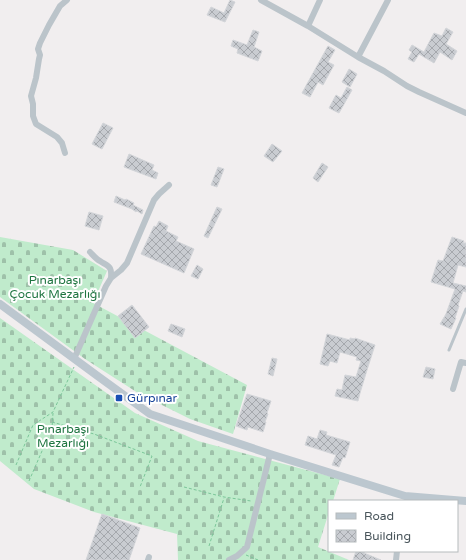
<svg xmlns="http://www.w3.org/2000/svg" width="466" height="560" viewBox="0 0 466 560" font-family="'Varela Round',sans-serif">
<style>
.cemetery{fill:url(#cemetery-stones)}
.building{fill:url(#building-cross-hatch);stroke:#d3d5d9}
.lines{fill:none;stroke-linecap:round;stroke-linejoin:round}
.path{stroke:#7bc699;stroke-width:1;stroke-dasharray:3 2;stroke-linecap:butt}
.service{stroke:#bbc4ca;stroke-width:3}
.minor{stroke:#bbc4ca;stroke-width:6}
.secondary{stroke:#bcc7cf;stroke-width:8}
.transit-dot{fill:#1a4fb4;stroke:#fff;stroke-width:1.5}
.labels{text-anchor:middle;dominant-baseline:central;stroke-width:4;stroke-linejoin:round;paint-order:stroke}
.park-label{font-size:12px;fill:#1f7541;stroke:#fff}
.transit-label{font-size:12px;fill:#164399;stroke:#fff;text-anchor:start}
</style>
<defs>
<pattern id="cemetery-stones" width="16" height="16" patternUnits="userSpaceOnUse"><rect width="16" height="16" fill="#c0ebcc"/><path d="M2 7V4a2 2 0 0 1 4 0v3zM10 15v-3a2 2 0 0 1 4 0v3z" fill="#9ec1a9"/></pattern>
<pattern id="building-cross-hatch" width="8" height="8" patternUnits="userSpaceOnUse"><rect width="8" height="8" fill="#c9ccd1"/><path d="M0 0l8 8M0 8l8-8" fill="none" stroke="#a5a8ad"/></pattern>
</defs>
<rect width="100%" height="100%" fill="#f1eeef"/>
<!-- cemetery -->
<path class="cemetery" d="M0 237 73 250 107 271 93 303 247 385 233 434 190 419 138 393 85 359 0 297Z
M0 318 135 413 198 441 340 479 333 501H329V512L318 547 349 560H178L177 534 94 512 34 489 0 461Z"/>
<!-- building -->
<path class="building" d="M230 0 235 2 225 22 207 15 211 7 224 13Z
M446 28 453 32 446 44 457 51 452 60 440 52 434 63 419 54 414 62 408 59 412 52 409 50 412 45 424 52 434 33 442 36Z
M253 30 259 32 254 47 262 51 258 61 237 53 238 49 231 46 233 40 247 45Z
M328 46 335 50 328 62 334 65 323 85 318 82 310 97 302 93Z
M349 69 357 74 350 87 342 82Z
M347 87 352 90 339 113 329 108 336 95 341 98Z
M103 123 113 128 102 149 92 144Z
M272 144 282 151 273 162 264 156Z
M129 154 154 165 152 170 158 173 156 179 124 167Z
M322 163 328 167 318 182 313 178Z
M218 167 224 169 217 187 211 185Z
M116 196 125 200 126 199 134 203 133 205 143 210 142 214 137 211 136 212 132 209 114 202Z
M217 207 222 209 208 238 204 236Z
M89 212 103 216 99 230 85 226Z
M159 221 168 226 166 231 178 237 176 241 194 249 184 273 141 254 154 226 156 227Z
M452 237 464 241 463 243H466V267L458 265 453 283 466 286V292L463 291 458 305 459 306 455 318H456L451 329 440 324 446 314 455 289 431 282 438 260 443 261Z
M197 265 203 269 198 279 191 276Z
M132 305 149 327 135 338 118 316Z
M171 324 185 329 182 337 168 331Z
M327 334 350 340V338L355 339V338L375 345 367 370 360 393 358 401 335 396 337 389 342 390 345 375 356 377 361 361 356 360 357 357 340 352 337 363 330 361 328 366 320 364Z
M272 358 277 359 273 376 268 374Z
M426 367 435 369 433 379 423 377Z
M247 394 271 401 267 413 268 414 265 422H266L263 432 248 427 247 430 236 426Z
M320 430 327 432 326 435 350 442 345 458 343 457 339 467 332 465 336 455 305 445 308 436 317 439Z
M102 514 140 528 129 560H86Z
M356 551H365L364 553 381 560H353Z"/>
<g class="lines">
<!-- path -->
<path class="path" d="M52 422 94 434 152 456 140 487
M16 465 33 425 53 412 74 367
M29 481 52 428 53 413
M184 487 224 497 251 501
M209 546 224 498
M246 555 258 560"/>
<!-- service -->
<path class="service" d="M449 350 466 309"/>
<!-- minor -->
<path class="minor" d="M261 0 308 26 358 57 384 71 407 86 419 92 466 113
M308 26 320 0
M358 57 388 0
M65 153 62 143 57 137 36 124 33 116V104L31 96 36 78 39 59 40 55 38 49 40 43 49 25 60 6 67 0
M90 252C93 255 96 259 100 261 109 267 112 266 111 278
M74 359 106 286 111 278 121 270 127 263 154 200 159 194 169 185
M453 389 461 362 466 363
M148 560 149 557
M229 560 237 556 247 547 270 454
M396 560 397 551"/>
<!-- secondary -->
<path class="secondary" d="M0 304 99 377 150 414 270 454 405 496 466 501"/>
</g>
<!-- markers -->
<rect class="transit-dot" x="115" y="394" width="8" height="8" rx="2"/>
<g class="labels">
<!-- park labels -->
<g class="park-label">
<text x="55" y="280">Pınarbaşı<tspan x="55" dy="14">Çocuk Mezarlığı</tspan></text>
<text x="63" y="429">Pınarbaşı<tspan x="63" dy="14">Mezarlığı</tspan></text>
</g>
<!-- transit labels -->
<g class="transit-label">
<text x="127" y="398">Gürpınar</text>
</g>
</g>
<!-- legend -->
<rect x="328" y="500" width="130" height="52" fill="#ffffff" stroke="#b6bbbd"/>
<rect x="336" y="513" width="20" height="6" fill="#bcc7cf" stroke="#b6bbbd"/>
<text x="364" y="520" font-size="12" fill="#48545a">Road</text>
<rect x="336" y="530" width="20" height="12" fill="url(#building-cross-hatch)" stroke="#b6bbbd"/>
<text x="364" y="540" font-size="12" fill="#48545a">Building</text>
</svg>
